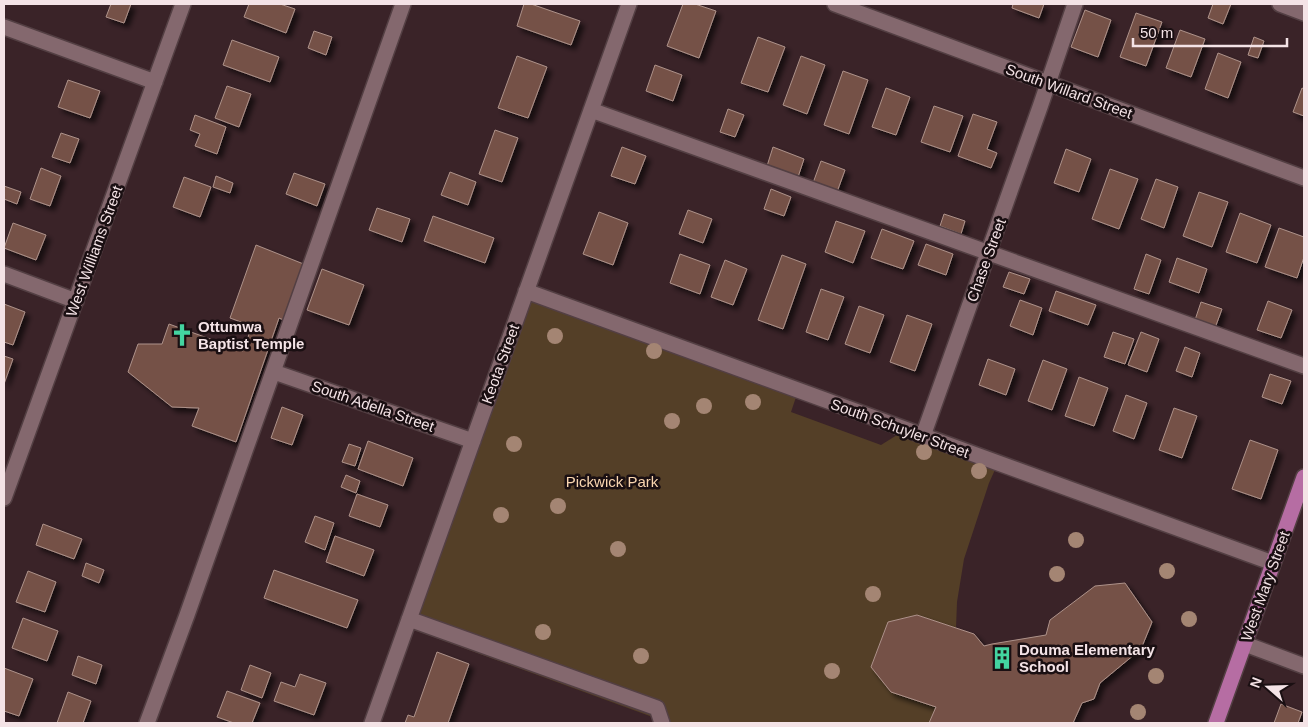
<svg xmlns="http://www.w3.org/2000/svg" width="1308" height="727" viewBox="0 0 1308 727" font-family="Helvetica,sans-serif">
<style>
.green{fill:#543f27}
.building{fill:#745147;stroke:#ae928a;filter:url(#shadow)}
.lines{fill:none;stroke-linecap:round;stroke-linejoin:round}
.minor-casing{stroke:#533f43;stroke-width:18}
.major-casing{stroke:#533f43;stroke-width:18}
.minor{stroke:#84686e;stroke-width:15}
.major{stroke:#b66da3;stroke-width:15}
.tree{fill:#a48573}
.labels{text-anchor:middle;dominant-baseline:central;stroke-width:5;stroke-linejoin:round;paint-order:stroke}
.street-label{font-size:15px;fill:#f4e3e6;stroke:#1a0f12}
.poi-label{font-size:15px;font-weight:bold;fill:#f4e3e6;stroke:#1a0f12;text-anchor:start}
.park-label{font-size:15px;fill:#fad6b0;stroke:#1a0f12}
</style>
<defs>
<filter id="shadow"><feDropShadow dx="4.5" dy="4.5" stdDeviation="2.5" flood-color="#0009"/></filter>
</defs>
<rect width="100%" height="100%" fill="#3a2328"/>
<!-- green -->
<path class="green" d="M526 291 798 391 791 412 881 445 905 430 998 463 989 483 964 559 957 602 956 628 917 615 888 622 871 667 891 692 936 707 929 723H669L406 627Z"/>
<!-- building -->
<path class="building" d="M111 4H131L124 23 106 17Z
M249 4H280L295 9 286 33 244 17Z
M524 4H531L580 21 571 45 517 26Z
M683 4H695L716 11 699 58 667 46Z
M1013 4H1044L1039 18 1012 8Z
M1213 4H1231L1223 24 1208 18Z
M1085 10 1111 20 1098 57 1071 47Z
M1136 13 1162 22 1146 66 1120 57Z
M1180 30 1205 39 1191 77 1166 68Z
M314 31 332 37 326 55 308 48Z
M758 37 785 47 768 92 741 83Z
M1254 37 1264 41 1258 58 1248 55Z
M232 40 279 57 270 82 223 65Z
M1218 53 1241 62 1228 98 1205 89Z
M517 56 547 67 528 118 498 108Z
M801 56 825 65 807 114 783 105Z
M655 65 682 75 673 101 646 91Z
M843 71 868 80 849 134 824 125Z
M68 80 100 91 90 118 58 107Z
M227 86 251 94 239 127 215 118Z
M886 88 910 97 896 135 872 127Z
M1302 88 1304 89V116L1293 112Z
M934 106 963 116 950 152 921 142Z
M728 109 744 115 735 137 720 132Z
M973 114 997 122 987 149 997 153 991 168 958 156Z
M195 115 226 127 217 154 195 146 200 134 190 130Z
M495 130 518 138 502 182 479 174Z
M61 133 79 139 70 163 52 157Z
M622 147 646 156 635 184 611 176Z
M773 147 804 159 798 177 767 166Z
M1066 149 1091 159 1079 192 1054 183Z
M821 161 845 170 837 192 813 183Z
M41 168 61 176 50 206 30 199Z
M1110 169 1138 179 1119 229 1092 219Z
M450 172 476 182 468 205 441 195Z
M294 173 325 184 317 206 286 194Z
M216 176 233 183 230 193 213 187Z
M184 177 211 187 200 217 173 207Z
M1156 179 1178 187 1164 228 1141 219Z
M4 186 21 192 17 204 4 199Z
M771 189 791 197 784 216 764 209Z
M1199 192 1228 202 1212 247 1183 236Z
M377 208 410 219 402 242 369 230Z
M688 210 712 219 703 243 679 234Z
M599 212 628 223 613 265 583 254Z
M1240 213 1271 225 1257 263 1226 252Z
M944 214 965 221 961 234 940 226Z
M433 216 494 238 485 263 424 241Z
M836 221 865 231 853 263 825 252Z
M13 223 46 235 36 260 4 248Z
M1279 228 1304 237V257L1297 278 1265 267Z
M882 229 914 241 903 269 871 258Z
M926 244 953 254 946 275 918 265Z
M256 245 306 265 286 321 279 318 236 442 192 426 199 408 172 407 128 372 138 344H162L169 324 243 351 252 326 230 318Z
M680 254 710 265 700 294 670 283Z
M1146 254 1161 260 1149 294 1134 289Z
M782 255 806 264 783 329 758 320Z
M1177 258 1207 269 1199 293 1169 282Z
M725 260 747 269 733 305 711 297Z
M322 269 364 285 349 325 307 310Z
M1009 272 1030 279 1024 294 1003 287Z
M821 289 844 297 828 340 806 332Z
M1056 291 1096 305 1088 325 1049 311Z
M1020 300 1042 308 1033 335 1010 326Z
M1268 301 1292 310 1281 338 1257 330Z
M1201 302 1222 309 1215 328 1195 320Z
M4 304 25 312 13 345 4 342Z
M859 306 884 315 870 353 845 344Z
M907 315 932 324 915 371 890 362Z
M1113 332 1134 339 1125 364 1104 357Z
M1141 332 1159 339 1147 372 1128 365Z
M1185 347 1200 353 1192 377 1176 371Z
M4 356 13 359 4 384Z
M988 359 1015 369 1006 395 979 385Z
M1043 360 1067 369 1052 410 1028 401Z
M1270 374 1291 381 1282 404 1262 397Z
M1079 377 1108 388 1094 426 1065 416Z
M1126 395 1147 403 1134 439 1113 431Z
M282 407 303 415 292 445 271 438Z
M1174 408 1197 416 1182 458 1159 450Z
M1250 440 1278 450 1261 499 1232 489Z
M368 441 413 458 403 486 358 469Z
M349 444 361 448 355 466 342 462Z
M346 475 360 481 356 493 341 487Z
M357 494 388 505 380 527 349 516Z
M315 516 334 523 325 550 305 542Z
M43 524 82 539 74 559 36 545Z
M335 536 374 550 364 576 326 562Z
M86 563 104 570 99 583 82 576Z
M274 570 358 600 347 628 264 598Z
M28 571 56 582 45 612 16 602Z
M1125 583 1152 622 1150 627 1141 649 1100 683 1094 699 1082 703 1073 723H929L936 707 891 692 871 667 888 622 917 615 974 634 984 646 992 644 1046 635 1050 620 1095 586Z
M23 618 58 631 47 661 12 648Z
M437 652 469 664 448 723H405L408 715 414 717Z
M78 656 102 665 96 684 72 675Z
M250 665 271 673 262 698 241 690Z
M4 668 33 679 19 716 4 711Z
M300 674 326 683 314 715 274 701 281 682 295 687Z
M227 691 260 703 252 723H234L217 717Z
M68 692 91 701 83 723H57Z
M1281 704 1302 712 1298 723H1274Z"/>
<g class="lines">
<defs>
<path id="minor" d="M835 4 1304 178
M1280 4 1304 13
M4 27 155 82
M591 110 1304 366
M4 274 76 301
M526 291 1273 563
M274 372 473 441
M923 436 1040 107 1075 4
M4 498 183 4
M409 619 657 708 662 723
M1245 644 1304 666
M147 723 187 615 403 4
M372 723 629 4"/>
<path id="major" d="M1216 723 1304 477"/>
</defs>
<!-- minor casing -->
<use href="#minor" class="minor-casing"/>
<!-- major casing -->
<use href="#major" class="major-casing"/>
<!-- minor -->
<use href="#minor" class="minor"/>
<!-- major -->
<use href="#major" class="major"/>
</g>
<!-- trees -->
<g class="tree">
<circle cx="555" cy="336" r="8"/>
<circle cx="654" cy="351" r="8"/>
<circle cx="753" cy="402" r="8"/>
<circle cx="704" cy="406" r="8"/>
<circle cx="672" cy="421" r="8"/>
<circle cx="514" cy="444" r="8"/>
<circle cx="924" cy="452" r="8"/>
<circle cx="979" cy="471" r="8"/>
<circle cx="558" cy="506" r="8"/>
<circle cx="501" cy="515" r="8"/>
<circle cx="1076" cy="540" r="8"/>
<circle cx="618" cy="549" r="8"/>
<circle cx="1167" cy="571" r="8"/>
<circle cx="1057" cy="574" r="8"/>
<circle cx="873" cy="594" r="8"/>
<circle cx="1189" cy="619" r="8"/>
<circle cx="543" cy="632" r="8"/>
<circle cx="641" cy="656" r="8"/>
<circle cx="832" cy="671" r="8"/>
<circle cx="1156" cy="676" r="8"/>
<circle cx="1138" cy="712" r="8"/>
</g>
<!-- icons -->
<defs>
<symbol id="church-bare" viewBox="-9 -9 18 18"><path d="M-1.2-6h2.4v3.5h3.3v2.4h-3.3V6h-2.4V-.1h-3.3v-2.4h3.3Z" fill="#43d4a0" stroke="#1a0f12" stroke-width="2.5" paint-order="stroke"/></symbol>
<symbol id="building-bare" viewBox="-9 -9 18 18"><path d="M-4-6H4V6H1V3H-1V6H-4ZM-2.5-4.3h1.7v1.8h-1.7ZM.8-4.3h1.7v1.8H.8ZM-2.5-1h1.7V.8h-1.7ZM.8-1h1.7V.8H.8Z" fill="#43d4a0" stroke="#1a0f12" stroke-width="2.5" paint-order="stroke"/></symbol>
</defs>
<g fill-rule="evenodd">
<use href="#church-bare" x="166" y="319" width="32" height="32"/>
<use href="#building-bare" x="986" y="642" width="32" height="32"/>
</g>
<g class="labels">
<!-- street labels -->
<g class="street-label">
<text transform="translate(1069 91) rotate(20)">South Willard Street</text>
<text transform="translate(94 251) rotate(-70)">West Williams Street</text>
<text transform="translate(986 260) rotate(-70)">Chase Street</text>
<text transform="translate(500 364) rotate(-70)">Keota Street</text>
<text transform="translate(373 406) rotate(19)">South Adella Street</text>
<text transform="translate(900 428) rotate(20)">South Schuyler Street</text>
<text transform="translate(1265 586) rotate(-70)">West Mary Street</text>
</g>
<!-- poi labels -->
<g class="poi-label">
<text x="198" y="326">Ottumwa<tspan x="198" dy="17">Baptist Temple</tspan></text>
<text x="1019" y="649">Douma Elementary<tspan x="1019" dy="17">School</tspan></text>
</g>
<!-- park labels -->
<g class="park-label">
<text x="612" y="481">Pickwick Park</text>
</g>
</g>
<!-- border -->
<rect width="1308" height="727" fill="none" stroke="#f4e3e6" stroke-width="10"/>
<!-- north arrow -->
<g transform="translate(1268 687) rotate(290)" stroke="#1a0f12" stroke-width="4" paint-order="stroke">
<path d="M0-4L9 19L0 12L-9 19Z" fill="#f4e3e6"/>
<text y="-8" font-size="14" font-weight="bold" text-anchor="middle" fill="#f4e3e6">N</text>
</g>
<!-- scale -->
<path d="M1133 38v8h154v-8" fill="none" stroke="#f4e3e6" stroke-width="2.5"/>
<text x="1140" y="38" font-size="15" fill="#f4e3e6" stroke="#1a0f12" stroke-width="4" paint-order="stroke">50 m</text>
</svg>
